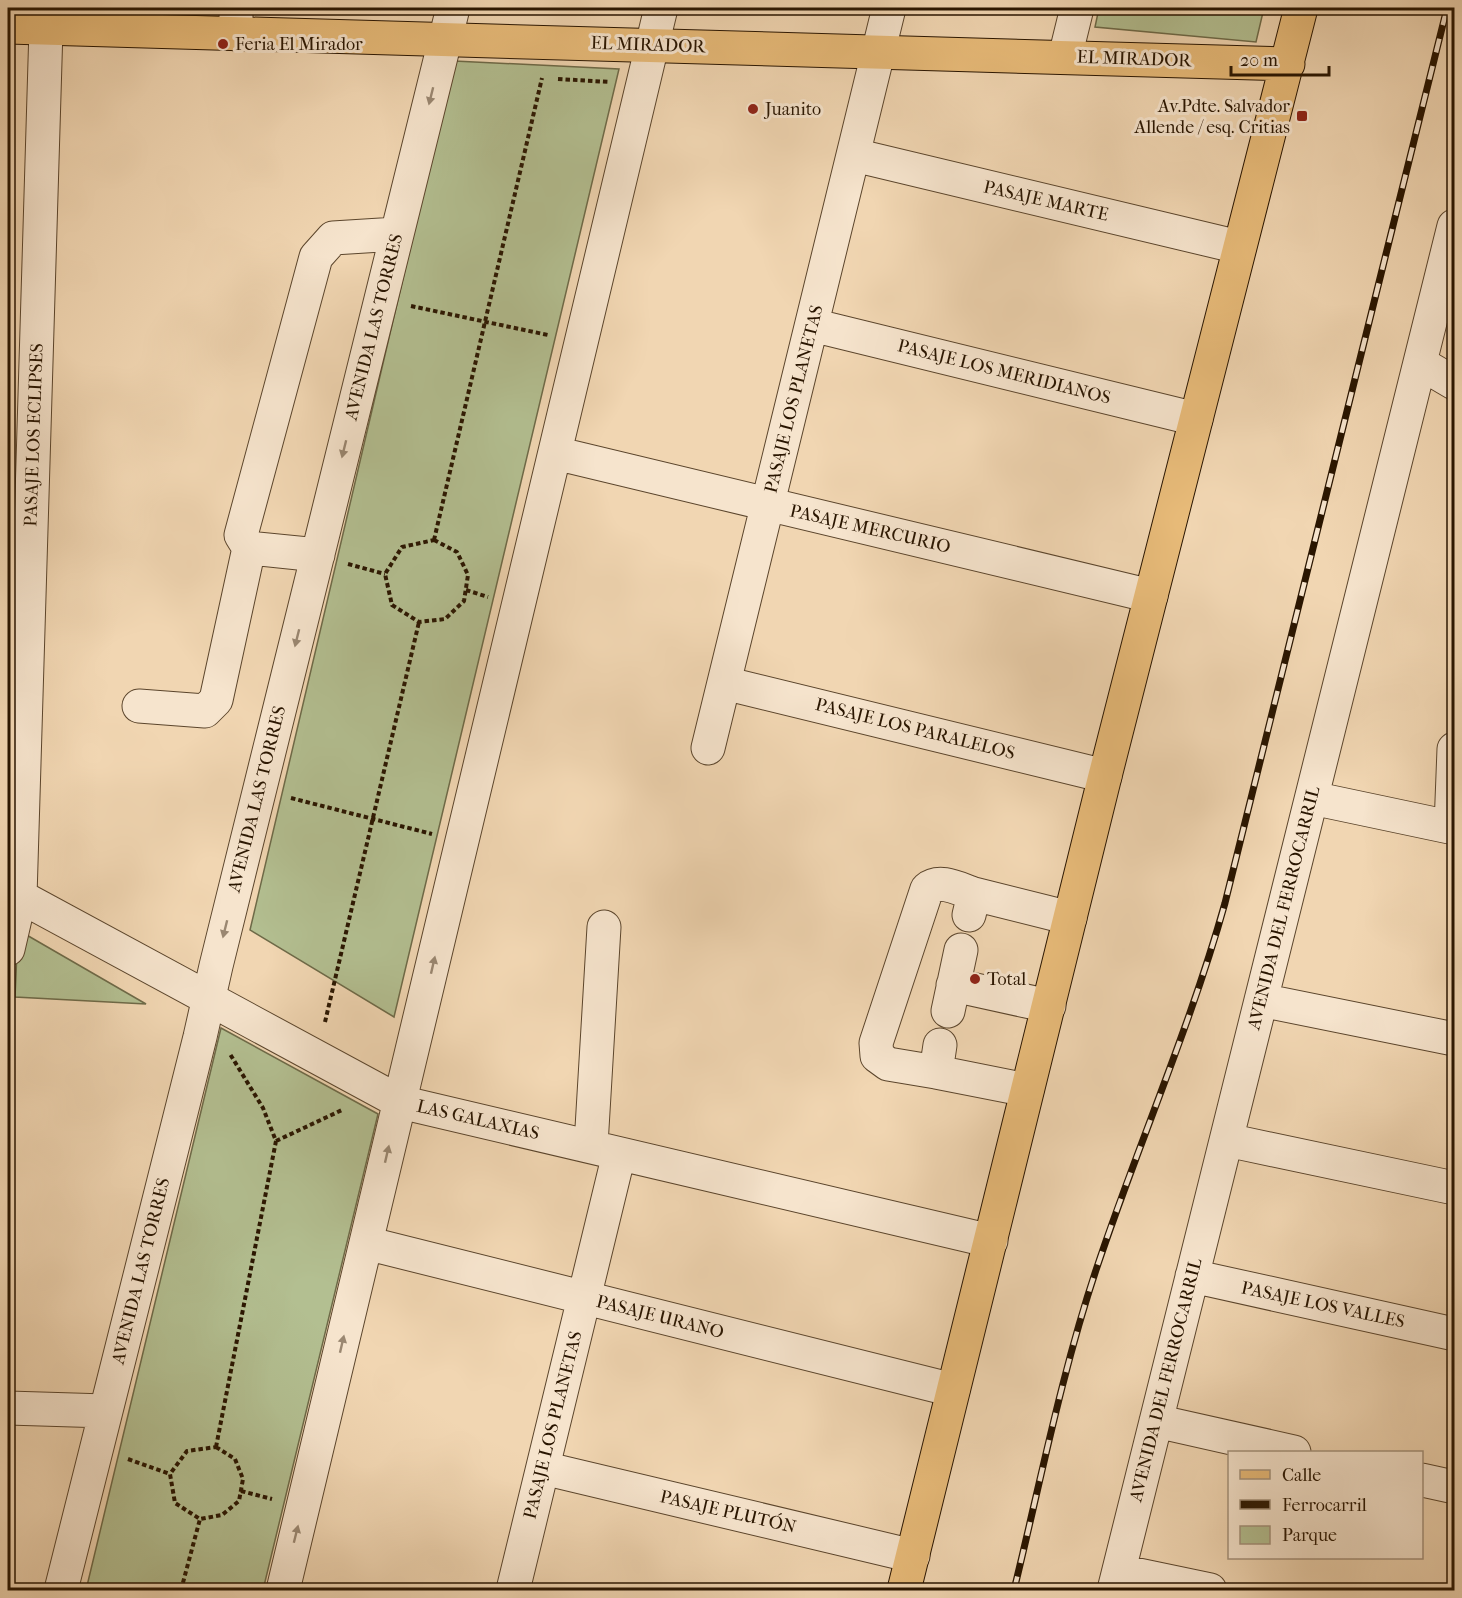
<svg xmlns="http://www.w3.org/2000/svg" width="1462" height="1598" viewBox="0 0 1462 1598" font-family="'IM FELL French Canon',serif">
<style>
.green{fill:#b3bf91;stroke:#6e6a48;stroke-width:1.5}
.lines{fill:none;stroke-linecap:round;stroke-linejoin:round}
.minor-casing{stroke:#5b452c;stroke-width:35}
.major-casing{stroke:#291500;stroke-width:35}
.path{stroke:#291500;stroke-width:4;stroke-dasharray:4.5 3;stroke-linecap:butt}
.minor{stroke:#f6e4cd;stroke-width:33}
.major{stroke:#e8bb79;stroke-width:33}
.rail-casing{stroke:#291500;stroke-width:7}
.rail{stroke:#f6e4cd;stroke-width:4.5;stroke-dasharray:14;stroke-linecap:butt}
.oneway{fill:#9a8771}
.poi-dot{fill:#8f2418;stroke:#f6e4cd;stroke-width:2}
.labels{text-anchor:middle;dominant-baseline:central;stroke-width:6;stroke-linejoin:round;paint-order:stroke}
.poi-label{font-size:18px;fill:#291500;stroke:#f6e4cd;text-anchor:start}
.street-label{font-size:18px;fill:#291500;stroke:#f6e4cd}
</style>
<rect width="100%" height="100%" fill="#f1d6b2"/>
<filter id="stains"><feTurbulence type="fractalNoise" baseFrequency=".00333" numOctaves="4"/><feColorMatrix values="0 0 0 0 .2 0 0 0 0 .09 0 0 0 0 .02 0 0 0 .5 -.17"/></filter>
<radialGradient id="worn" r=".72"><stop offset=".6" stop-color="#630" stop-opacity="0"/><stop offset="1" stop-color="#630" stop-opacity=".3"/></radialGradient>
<!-- green -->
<path class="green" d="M1099 8H1264L1256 42 1095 27Z
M454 61 619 69 394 1017 250 930Z
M18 930 146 1004 15 997Z
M221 1028 378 1114 263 1590H86Z"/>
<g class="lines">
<defs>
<path id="minor" d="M236 8V34
M1065 57 1077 8
M854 155 1239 247
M812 325 1196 419
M1420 363 1454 383
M555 453 1151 596
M318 555 249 548 241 535 316 257 333 238 397 234
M724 683 1105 776
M139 706 205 711 216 700 249 548
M708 748 889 8
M1312 798 1454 828
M1451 827 1454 749
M8 890 400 1102 991 1241
M969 915 974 894 1070 918
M8 949 20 897 46 28
M953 985 1049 1006
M1261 1000 1454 1039
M948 1011 961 950
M940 1045 936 1072 1027 1090
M936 1072 888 1064 877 1056 876 1043 927 889C940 878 959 889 974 894
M1227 1140 1454 1188
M591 1145 604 927
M366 1243 953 1390
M1192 1276 1454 1334
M8 1408 106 1411
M1156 1421 1294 1452
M543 1468 913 1556
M1422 1480 1454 1487
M1119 1571 1210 1590
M61 1590 200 1037 216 966 453 8
M283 1590 661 8
M513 1590 619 1154
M1114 1590 1454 226"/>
<path id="major" d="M8 27 1288 64
M904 1590 1105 776 1301 8"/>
</defs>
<!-- minor casing -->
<use href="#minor" class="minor-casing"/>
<!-- major casing -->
<use href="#major" class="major-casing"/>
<!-- path -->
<path class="path" d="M558 79 610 82
M411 306 548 335
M434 540 542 78
M434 540 457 552 468 575 464 601 445 619 419 622 392 605 385 574 402 547Z
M348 564 385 574
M466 590 488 597
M291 798 432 834
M325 1022 419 622
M276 1141 342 1110
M216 1447 276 1141 263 1108 230 1054
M216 1447 235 1459 243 1479 239 1501 222 1515 200 1519 175 1503 170 1474 187 1451Z
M128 1459 170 1474
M241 1491 272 1499
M181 1590 200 1519"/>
<!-- minor -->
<use href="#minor" class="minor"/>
<!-- major -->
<use href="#major" class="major"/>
<defs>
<path id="rail" d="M1014 1590C1040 1484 1061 1375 1096 1270 1137 1147 1190 1028 1225 903L1447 8"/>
</defs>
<!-- rail casing -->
<use href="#rail" class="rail-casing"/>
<!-- rail -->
<use href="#rail" class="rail"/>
</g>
<!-- one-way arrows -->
<defs><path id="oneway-solid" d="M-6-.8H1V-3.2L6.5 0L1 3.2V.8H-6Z" transform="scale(1.5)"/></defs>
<g class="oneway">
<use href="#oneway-solid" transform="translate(431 96) rotate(104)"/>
<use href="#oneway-solid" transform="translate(344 449) rotate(104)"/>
<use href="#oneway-solid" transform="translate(297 638) rotate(104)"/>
<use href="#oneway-solid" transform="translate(225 929) rotate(104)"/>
<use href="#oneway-solid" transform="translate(433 965) rotate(-77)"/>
<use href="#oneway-solid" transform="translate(387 1154) rotate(-77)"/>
<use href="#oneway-solid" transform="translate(342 1344) rotate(-77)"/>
<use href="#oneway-solid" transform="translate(296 1534) rotate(-76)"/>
</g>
<!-- markers -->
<g class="poi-dot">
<circle cx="223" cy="44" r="6"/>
<circle cx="753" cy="109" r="6"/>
<rect x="1296" y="110" width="12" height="12" rx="3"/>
<circle cx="975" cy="979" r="6"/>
</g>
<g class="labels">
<!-- poi labels -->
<g class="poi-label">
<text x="235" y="44">Feria El Mirador</text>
<text x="1290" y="106" text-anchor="end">Av.Pdte. Salvador<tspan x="1290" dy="21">Allende / esq. Critias</tspan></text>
<text x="765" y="109">Juanito</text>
<text x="987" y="979">Total</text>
</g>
<!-- street labels -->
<g class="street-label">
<text transform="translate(648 45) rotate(2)">EL MIRADOR</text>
<text transform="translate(1134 59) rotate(2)">EL MIRADOR</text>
<text transform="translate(1046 201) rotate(13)">PASAJE MARTE</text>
<text transform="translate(374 327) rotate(-76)">AVENIDA LAS TORRES</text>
<text transform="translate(1004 372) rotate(14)">PASAJE LOS MERIDIANOS</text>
<text transform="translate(794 399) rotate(-76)">PASAJE LOS PLANETAS</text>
<text transform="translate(34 435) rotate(-88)">PASAJE LOS ECLIPSES</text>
<text transform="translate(870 529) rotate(13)">PASAJE MERCURIO</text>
<text transform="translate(915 729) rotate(14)">PASAJE LOS PARALELOS</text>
<text transform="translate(257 799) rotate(-76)">AVENIDA LAS TORRES</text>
<text transform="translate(1284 908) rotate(-76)">AVENIDA DEL FERROCARRIL</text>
<text transform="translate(478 1120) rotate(13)">LAS GALAXIAS</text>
<text transform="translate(141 1271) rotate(-76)">AVENIDA LAS TORRES</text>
<text transform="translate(1323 1305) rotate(12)">PASAJE LOS VALLES</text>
<text transform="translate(660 1317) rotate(14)">PASAJE URANO</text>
<text transform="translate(1166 1380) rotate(-76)">AVENIDA DEL FERROCARRIL</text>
<text transform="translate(553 1425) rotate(-76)">PASAJE LOS PLANETAS</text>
<text transform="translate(728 1512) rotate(13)">PASAJE PLUTÓN</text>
</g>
</g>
<!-- margin -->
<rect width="1462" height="1598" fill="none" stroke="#f1d6b2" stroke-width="30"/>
<rect x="9" y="9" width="1444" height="1580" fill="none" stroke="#291500" stroke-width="3"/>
<rect x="15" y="15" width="1432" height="1568" fill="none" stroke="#291500" stroke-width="1.5"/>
<!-- legend -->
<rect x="1228" y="1451" width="195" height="108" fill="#f6e4cd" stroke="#a4917b" stroke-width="1.5"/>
<rect x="1240" y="1470" width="30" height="9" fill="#e8bb79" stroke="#a4917b" stroke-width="1.5"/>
<text x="1282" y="1481" font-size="18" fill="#291500">Calle</text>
<rect x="1240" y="1500" width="30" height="9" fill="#291500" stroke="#a4917b" stroke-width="1.5"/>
<text x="1282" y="1511" font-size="18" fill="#291500">Ferrocarril</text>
<rect x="1240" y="1526" width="30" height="18" fill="#b3bf91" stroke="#a4917b" stroke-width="1.5"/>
<text x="1282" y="1541" font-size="18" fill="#291500">Parque</text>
<!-- scale -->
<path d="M1231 66v9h98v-9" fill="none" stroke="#291500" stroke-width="3"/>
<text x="1240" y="66" font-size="18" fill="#291500" stroke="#f6e4cd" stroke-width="4.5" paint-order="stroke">20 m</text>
<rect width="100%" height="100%" filter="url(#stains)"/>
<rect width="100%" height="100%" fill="url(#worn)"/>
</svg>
